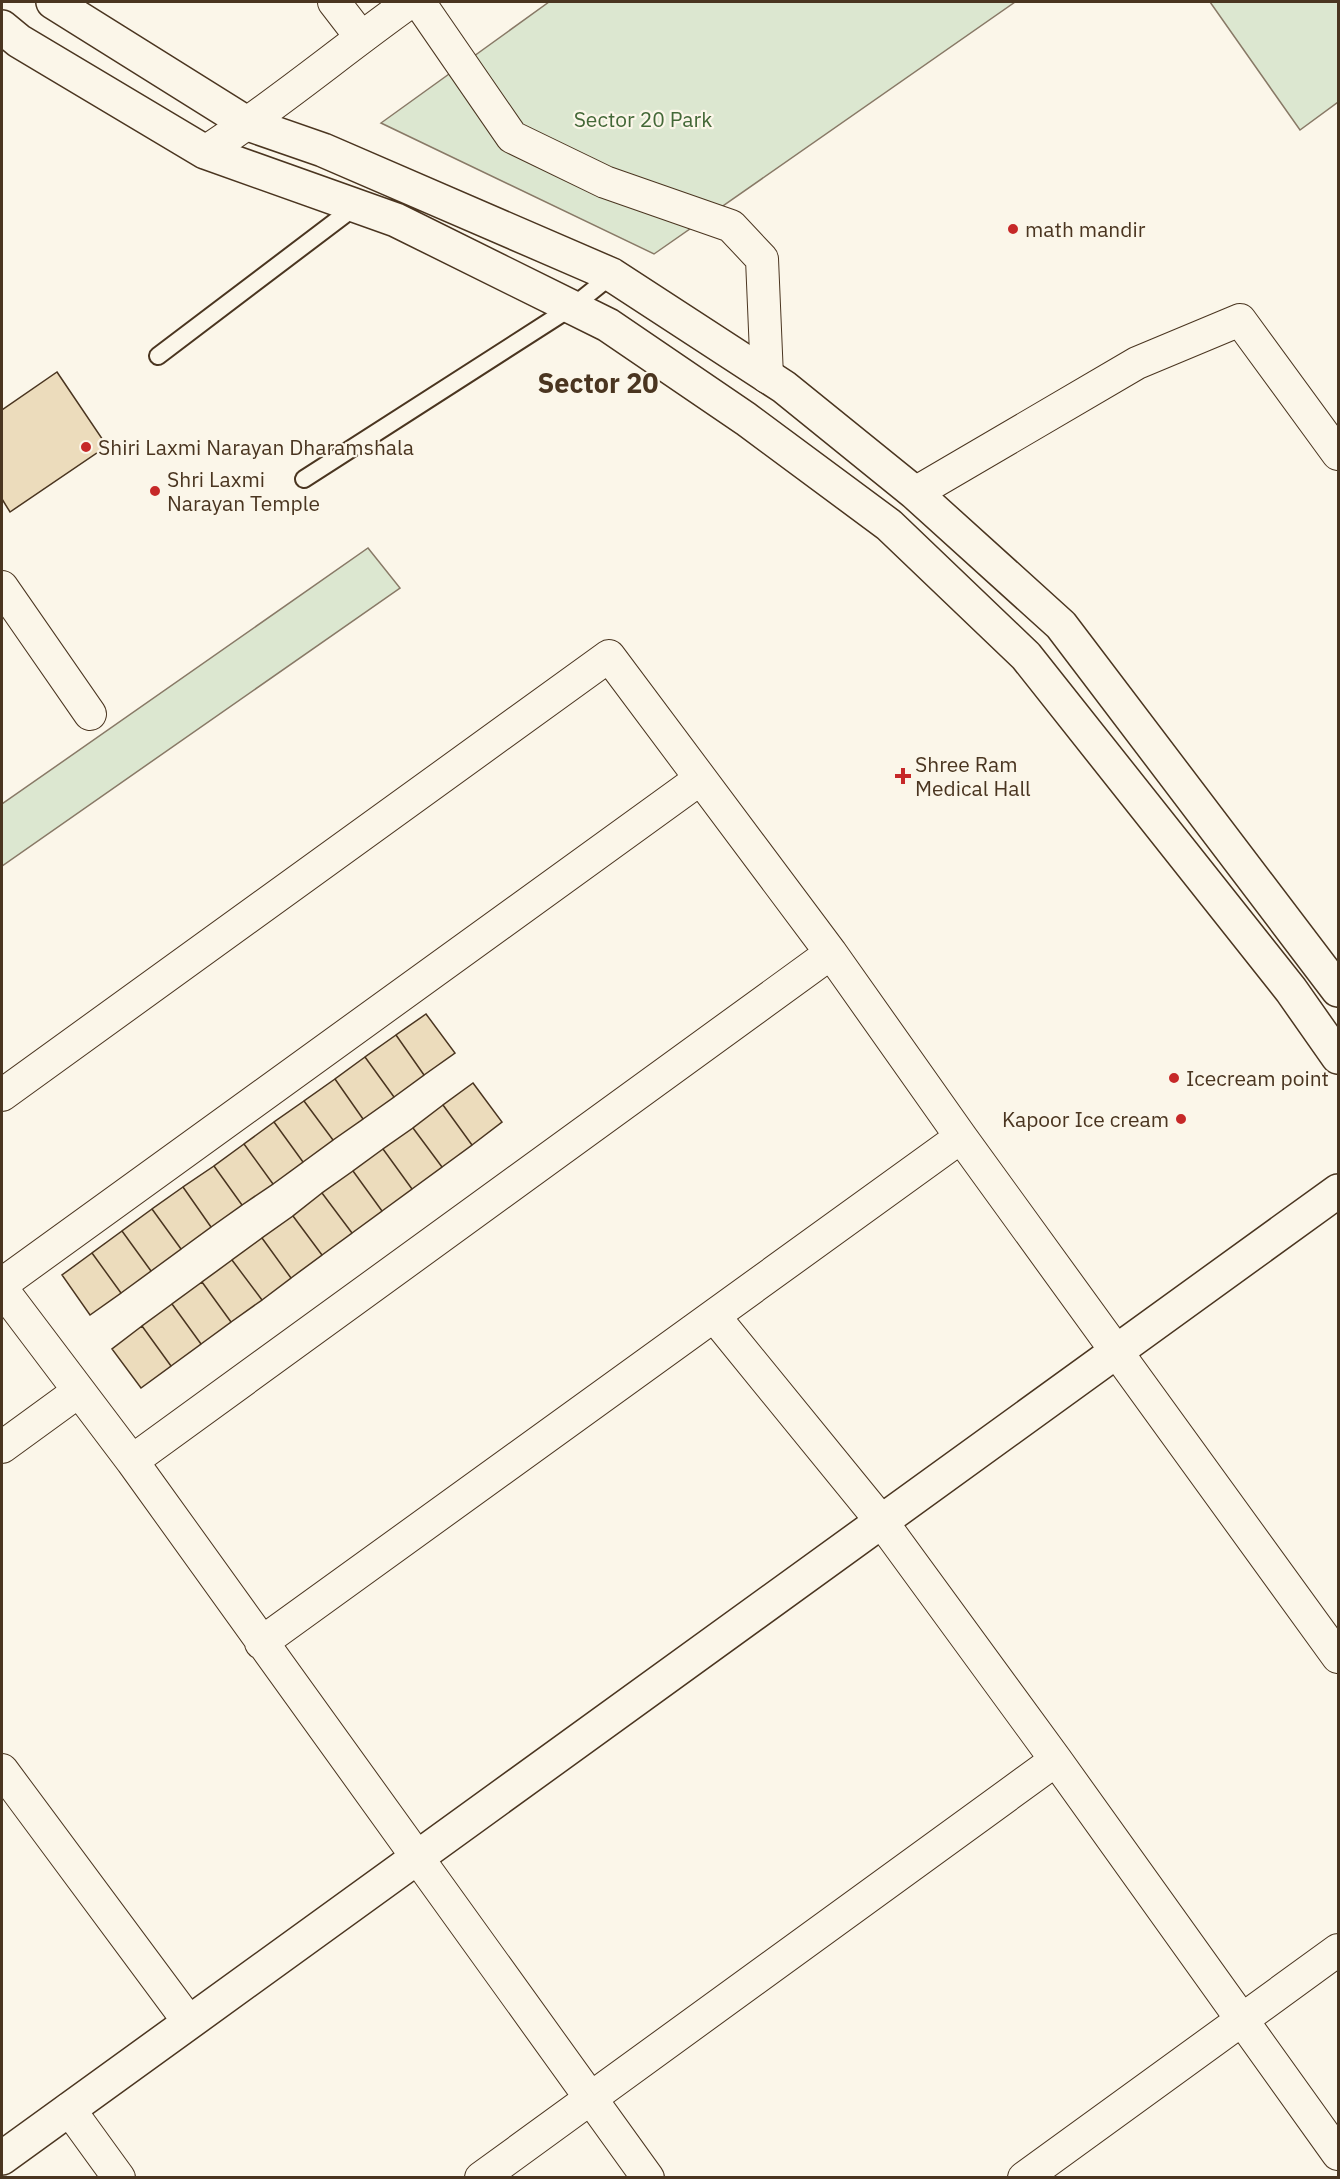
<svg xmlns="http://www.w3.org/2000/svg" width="1340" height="2179" viewBox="0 0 1340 2179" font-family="'IBM Plex Sans',sans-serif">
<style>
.green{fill:#dce7d0;stroke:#887966;stroke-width:1.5}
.building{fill:#ecdcbc;stroke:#4a3520;stroke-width:1.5}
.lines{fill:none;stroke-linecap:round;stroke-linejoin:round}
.lane-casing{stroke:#4a3520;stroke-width:20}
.street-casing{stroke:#4a3520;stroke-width:34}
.secondary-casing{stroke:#4a3520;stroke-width:36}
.lane{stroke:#fbf6e9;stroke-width:16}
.street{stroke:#fbf6e9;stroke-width:32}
.secondary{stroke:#fbf6e9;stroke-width:33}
.poi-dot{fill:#c62828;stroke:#fbf6e9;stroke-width:2}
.labels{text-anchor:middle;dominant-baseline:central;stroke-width:4.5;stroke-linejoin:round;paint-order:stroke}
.park-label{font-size:21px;fill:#436837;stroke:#fbf6e9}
.poi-label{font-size:21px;fill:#4a3520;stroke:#fbf6e9;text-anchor:start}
.district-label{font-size:27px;font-weight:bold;fill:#4a3520;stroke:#fbf6e9}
</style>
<rect width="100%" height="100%" fill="#fbf6e9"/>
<!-- green -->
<path class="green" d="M549 2H1015L654 254 381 123Z
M1210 2H1338V102L1300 130Z
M368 548 400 588 2 866V804Z"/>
<!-- building -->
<path class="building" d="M57 372 107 446 10 512 2 499V410Z
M426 1014 455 1053 424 1075 396 1035Z
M396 1035 424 1075 394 1097 365 1057Z
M365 1057 394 1097 363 1119 335 1079Z
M335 1079 363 1119 333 1140 304 1101Z
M473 1083 502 1122 472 1145 443 1105Z
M304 1101 333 1140 303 1162 274 1122Z
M443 1105 472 1145 442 1167 413 1128Z
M274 1122 303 1162 273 1184 244 1144Z
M413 1128 442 1167 412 1189 383 1149Z
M244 1144 273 1184 242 1205 214 1166Z
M383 1149 412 1189 382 1211 353 1171Z
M214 1166 242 1205 211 1227 183 1187Z
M353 1171 382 1211 352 1233 322 1193Z
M183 1187 211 1227 181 1249 152 1209Z
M322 1193 352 1233 322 1255 293 1216Z
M152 1209 181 1249 151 1271 122 1231Z
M293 1216 322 1255 291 1278 262 1238Z
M122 1231 151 1271 121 1293 92 1253Z
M262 1238 291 1278 262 1300 232 1260Z
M92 1253 121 1293 90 1315 62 1275Z
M232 1260 262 1300 231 1322 202 1282Z
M202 1282 231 1322 201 1344 172 1304Z
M172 1304 201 1344 171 1366 142 1326Z
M142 1326 171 1366 141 1388 112 1349Z"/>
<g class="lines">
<defs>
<path id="lane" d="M158 356 356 206
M304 479 572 307 612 275"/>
<path id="street" d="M334 2 361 37
M419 2 512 137 605 182 731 226 762 259 767 377
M205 152C276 106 341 51 410 2
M915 493 1137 363 1240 320 1338 454
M2 587 90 714
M2 1095 609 656 831 953 961 1137 1338 1657
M2 1284 700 779
M2 1289 132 1461 648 2178
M714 1316 882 1522 1056 1760 1338 2154
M2 1447 79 1391
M132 1461 831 953
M261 1643 961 1137
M2 1770 189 2022
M69 2109 119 2178
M481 2178 1056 1760
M1024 2178 1338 1950"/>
<path id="secondary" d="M53 2 248 124 323 150 612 275 784 387 915 493 1061 625 1338 990
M2 27 19 41 205 152 396 220 608 325 746 419 889 525 1026 656 1291 990 1338 1057
M2 2158 1338 1191"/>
</defs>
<!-- lane casing -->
<use href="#lane" class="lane-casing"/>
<!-- street casing -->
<use href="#street" class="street-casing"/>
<!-- secondary casing -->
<use href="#secondary" class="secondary-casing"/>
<!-- lane -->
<use href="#lane" class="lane"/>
<!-- street -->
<use href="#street" class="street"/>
<!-- secondary -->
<use href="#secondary" class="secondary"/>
</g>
<!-- markers -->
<g class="poi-dot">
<circle cx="1013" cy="229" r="6"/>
<circle cx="86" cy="447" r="6"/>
<circle cx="155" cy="491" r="6"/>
<path d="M900 767h6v6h6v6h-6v6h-6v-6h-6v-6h6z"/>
<circle cx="1174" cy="1078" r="6"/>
<circle cx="1181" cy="1119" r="6"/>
</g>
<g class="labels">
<!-- park labels -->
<g class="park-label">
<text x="643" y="119">Sector 20 Park</text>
</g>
<!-- poi labels -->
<g class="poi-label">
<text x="1025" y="229">math mandir</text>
<text x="98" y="447">Shiri Laxmi Narayan Dharamshala</text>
<text x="167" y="479">Shri Laxmi<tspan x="167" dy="24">Narayan Temple</tspan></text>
<text x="915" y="764">Shree Ram<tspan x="915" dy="24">Medical Hall</tspan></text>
<text x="1186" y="1078">Icecream point</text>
<text x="1169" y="1119" text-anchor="end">Kapoor Ice cream</text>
</g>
<!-- district labels -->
<g class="district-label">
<text x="598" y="382">Sector 20</text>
</g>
</g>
<!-- border -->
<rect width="1340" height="2179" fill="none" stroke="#4a3520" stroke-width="6"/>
</svg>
